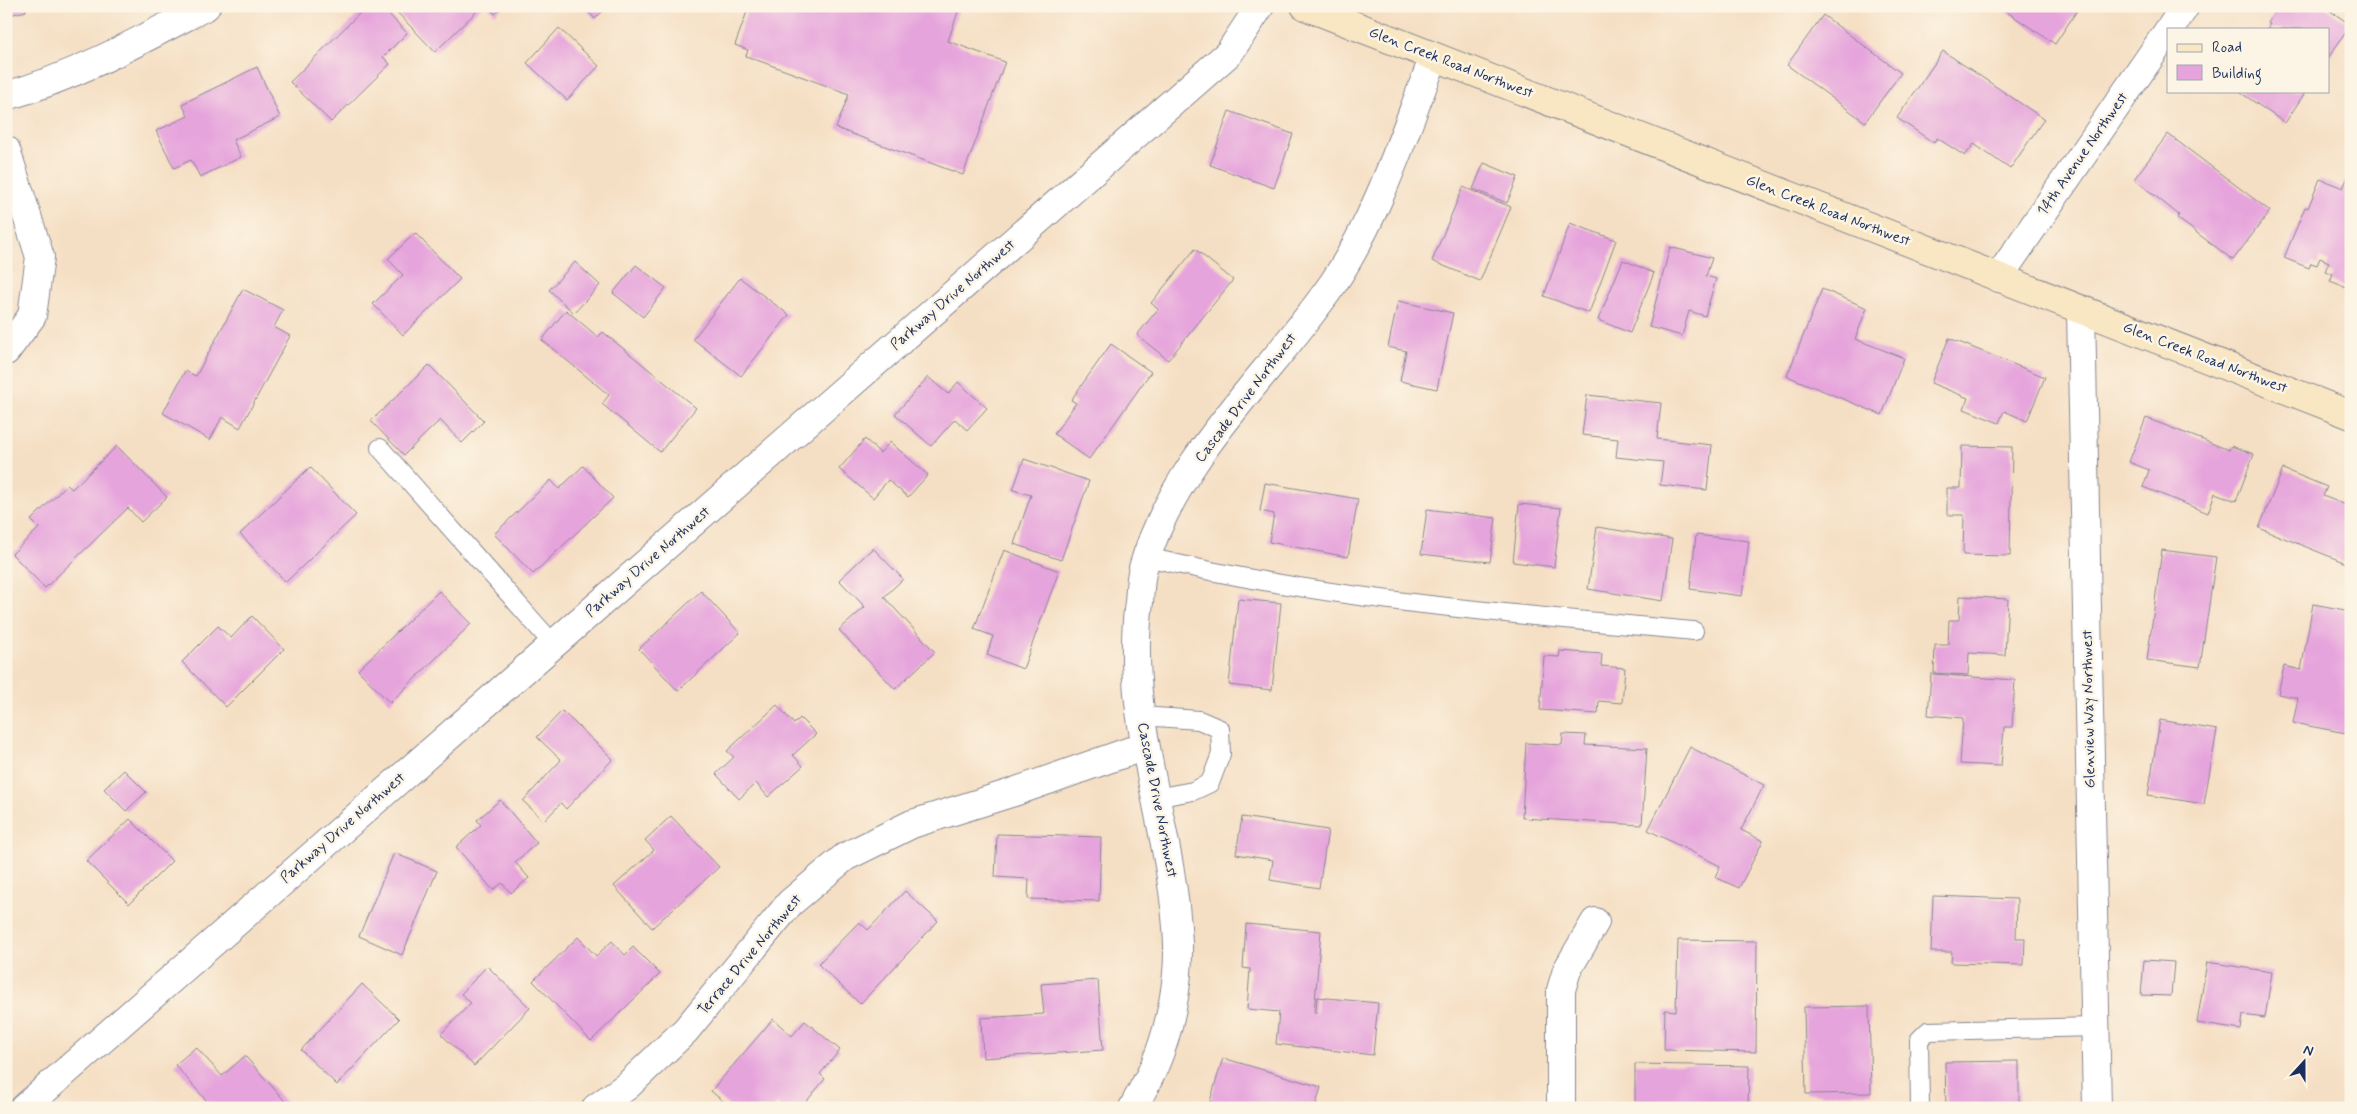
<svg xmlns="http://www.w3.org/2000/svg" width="2357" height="1114" viewBox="0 0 2357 1114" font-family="Mynerve,sans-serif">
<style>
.building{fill:#e6a4dc}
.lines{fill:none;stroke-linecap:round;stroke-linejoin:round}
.service-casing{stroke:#888791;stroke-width:20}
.minor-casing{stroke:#888791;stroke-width:30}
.tertiary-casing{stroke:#888791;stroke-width:30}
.secondary-casing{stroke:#888791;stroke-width:30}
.service{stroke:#fff;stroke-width:18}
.minor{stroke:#fff;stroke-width:28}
.tertiary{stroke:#fff;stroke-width:28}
.secondary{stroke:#f9e7c3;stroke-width:28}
.labels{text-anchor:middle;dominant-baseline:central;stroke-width:5;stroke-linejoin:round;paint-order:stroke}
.street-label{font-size:15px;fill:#1b2f5e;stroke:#fcf5e5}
</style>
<rect width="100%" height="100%" fill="#fcf5e5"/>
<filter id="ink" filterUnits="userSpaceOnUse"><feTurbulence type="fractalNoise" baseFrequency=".02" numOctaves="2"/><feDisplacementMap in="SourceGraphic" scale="10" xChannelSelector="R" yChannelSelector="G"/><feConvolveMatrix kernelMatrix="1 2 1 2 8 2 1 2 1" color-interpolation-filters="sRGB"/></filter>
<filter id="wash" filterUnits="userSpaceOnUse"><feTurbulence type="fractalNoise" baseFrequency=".0096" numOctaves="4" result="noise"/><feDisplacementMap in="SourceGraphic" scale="20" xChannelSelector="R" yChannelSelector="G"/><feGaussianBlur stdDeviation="1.12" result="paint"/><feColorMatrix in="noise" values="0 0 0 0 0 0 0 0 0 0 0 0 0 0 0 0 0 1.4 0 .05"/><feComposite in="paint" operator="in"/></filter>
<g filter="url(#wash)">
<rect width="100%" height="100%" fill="#f5dfc4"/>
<g id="blocks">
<!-- building -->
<path class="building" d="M6 6H25L26 11 6 16Z
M367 6H381L407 33 383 57 390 64 331 122 290 82Z
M398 6H482L435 52 394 9Z
M488 6H503L495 14Z
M583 6H608L595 19Z
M749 6H960L948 41 1005 62 963 175 836 128 849 94 746 56 748 50 735 45Z
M2007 6H2080L2055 44 2004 10Z
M2279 6H2323L2351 25 2328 58V29H2267L2270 24 2268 23Z
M1823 15 1901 73 1865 122 1787 65Z
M559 28 599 66 567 100 527 63Z
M1943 51 2044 119 2010 169 1974 144 1965 156 1937 138 1934 143 1897 118Z
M257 67 280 117 233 140 241 157 200 177 191 160 174 168 156 131 188 116 182 104Z
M2242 91H2306L2285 123 2241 93Z
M1229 111 1293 134 1274 188 1210 165Z
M2168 134 2270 211 2233 260 2177 218 2179 215 2134 179Z
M1484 163 1518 177 1507 203 1473 189Z
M2351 170V289L2330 281 2333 274 2325 271 2329 262 2320 258 2317 265 2311 263 2309 268 2284 258 2305 207 2308 208 2320 179 2343 188Z
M1463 187 1511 207 1480 281 1432 261Z
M1570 223 1616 240 1589 313 1544 296Z
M415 233 460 279 403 335 373 304 403 275 388 259Z
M1670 247 1712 258 1706 276 1716 279 1705 316 1689 311 1682 336 1649 327Z
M1195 249 1233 280 1168 360 1137 335 1158 309 1151 303Z
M1623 260 1654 273 1630 333 1598 320Z
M575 262 600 285 574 313 549 290Z
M636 265 666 288 643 317 613 293Z
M740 278 789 315 741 376 693 339Z
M243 289 283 310 274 327 290 336 240 428 222 417 210 440 163 413 185 371 196 376Z
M1822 289 1867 308 1855 339 1904 358 1882 415 1787 376Z
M1398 301 1453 313 1437 389 1400 381 1406 351 1388 347Z
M566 310 598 337 603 332 696 408 660 452 602 404 609 395 542 340Z
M1949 338 2045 377 2027 421 2004 411 1999 423 1964 409 1968 398 1931 383Z
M1111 344 1151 372 1089 459 1054 434 1076 403 1071 400Z
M429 365 484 421 462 443 440 420 404 455 371 421Z
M928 377 948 394 958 382 987 408 967 430 955 419 931 446 895 414Z
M1587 395 1661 403 1657 439 1712 445 1707 490 1660 485 1663 462 1616 457 1618 439 1582 435Z
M2146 418 2229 450 2231 446 2254 454 2236 501 2215 493 2208 513 2143 487 2149 470 2129 462Z
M865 439 880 453 890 442 928 475 908 497 888 480 873 498 839 469Z
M117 446 167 497 141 522 128 508 45 588 12 554 39 528 31 520 67 485 72 489Z
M1962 446 2012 447 2010 556 1963 555 1964 515H1947V488H1961Z
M1024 459 1089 481 1061 560 1014 544 1031 495 1013 490Z
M583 466 613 498 533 574 494 534 551 480 559 489Z
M310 467 356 515 286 582 240 534Z
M2283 469 2327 487 2323 496 2351 507V565L2259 528Z
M1265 483 1358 499 1348 557 1269 542 1274 514 1260 511Z
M1519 504 1561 508 1554 567 1513 562Z
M1427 509 1496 518 1490 562 1421 554Z
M1597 527 1672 539 1663 601 1588 589Z
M1696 535 1749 541 1742 596 1690 589Z
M873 548 903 579 884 597 935 652 895 689 839 630 865 607 839 580Z
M1004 550 1059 571 1023 669 987 655 993 636 974 629Z
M2162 550 2216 557 2200 667 2147 660Z
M439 591 471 624 390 703 358 670Z
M701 591 740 633 678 691 639 649Z
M1960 596 2008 599 2005 655 1969 653 1968 675 1934 673 1935 645H1948L1949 620H1959Z
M1238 599 1281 603 1272 690 1229 685Z
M2313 604 2351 611V707L2346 733 2293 723 2298 698 2278 694 2284 666 2301 670Z
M252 616 284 649 226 707 182 662 218 626 231 638Z
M1560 651 1602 654 1601 666 1625 668 1622 703 1599 701 1598 714 1540 710 1544 656 1559 657Z
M1931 674 2015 680 2012 727H2004L2001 766 1960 764 1963 718 1928 715Z
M777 705 794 724 800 718 816 734 793 755 803 766 768 797 756 783 739 799 716 774 734 757 727 751Z
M562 711 613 759 566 809 561 803 544 821 523 801 561 760 537 737Z
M2160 720 2217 730 2204 804 2148 795Z
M1563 734 1586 735 1585 745 1647 748 1642 825 1522 818 1526 743 1562 745Z
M1690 747 1764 785 1741 830 1763 841 1739 888 1715 877 1720 866 1648 830Z
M124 770 146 792 126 811 104 789Z
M500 800 537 843 515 862 529 878 511 893 502 883 493 890 456 847 481 825 477 820Z
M671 816 719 867 652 928 614 886 654 850 645 840Z
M1242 817 1328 830 1319 888 1270 880 1273 860 1236 854Z
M130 819 172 861 129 904 86 861Z
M997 834 1101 837 1099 901 1028 899 1029 879 995 877Z
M394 853 437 871 402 955 359 936Z
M905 891 938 921 860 1004 818 964 859 922 868 930Z
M1933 896 2017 899 2016 938H2025L2024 965 1951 963 1952 952H1931Z
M1246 924 1321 931 1314 1013H1316L1317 997 1378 1003 1373 1055 1276 1044 1279 1012 1247 1009 1250 969 1243 968Z
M578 937 596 956 612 941 625 955 633 947 660 974 591 1041 533 981Z
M1678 940 1757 941 1756 1052 1664 1050 1665 1010 1676 1011Z
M2144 960 2174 962 2171 996 2141 995Z
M2207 962 2272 972 2265 1018 2243 1015 2241 1030 2197 1023Z
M487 966 530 1008 474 1066 441 1034 471 1003 461 994Z
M1098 980 1103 1050 983 1058 981 1018 1044 1014 1041 984Z
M362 984 399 1019 337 1085 301 1050Z
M1869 1006 1871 1093 1806 1094 1804 1007Z
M773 1019 792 1036 805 1021 840 1050 820 1074 825 1079 801 1108H781L777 1104 774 1108H731L711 1091Z
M196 1047 222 1076 245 1056 291 1108H213L175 1065Z
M1223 1058 1321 1087 1315 1108H1208Z
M2019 1061V1108H1946L1945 1062Z
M1635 1064 1749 1066 1748 1108H1635Z"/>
</g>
</g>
<g filter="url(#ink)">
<use href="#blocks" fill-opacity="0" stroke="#888791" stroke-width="1"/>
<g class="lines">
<defs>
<path id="service" d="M380 448 554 645
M1147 557C1326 600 1511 614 1694 631
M1141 716 1199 720 1220 729 1221 754 1210 783 1193 791 1155 798
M1920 1108 1919 1040 1928 1031 2095 1027"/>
<path id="minor" d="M2170 29 2185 6
M6 150 40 257 32 316 6 351
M1998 278 2168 31
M2081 310 2097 1108
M24 1108 1229 53 1260 6
M596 1108 627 1086 686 1030 790 903 845 857 912 824 1011 793 1145 746
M1561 1108V990L1567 970 1595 922"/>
<path id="tertiary" d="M6 96C77 76 141 40 206 6
M1133 1108C1140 1094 1148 1081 1154 1067 1170 1030 1179 983 1178 943 1173 827 1123 720 1139 602 1140 591 1140 579 1143 568 1175 456 1270 376 1334 282 1379 214 1404 132 1434 57"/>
<path id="secondary" d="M1305 6 2351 415"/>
</defs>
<!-- service casing -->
<use href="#service" class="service-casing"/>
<!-- minor casing -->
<use href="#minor" class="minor-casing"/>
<!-- tertiary casing -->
<use href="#tertiary" class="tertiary-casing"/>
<!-- secondary casing -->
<use href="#secondary" class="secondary-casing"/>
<!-- service -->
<use href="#service" class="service"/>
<!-- minor -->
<use href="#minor" class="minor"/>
<!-- tertiary -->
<use href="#tertiary" class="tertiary"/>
<!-- secondary -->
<use href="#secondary" class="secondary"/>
</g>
</g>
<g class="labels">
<!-- street labels -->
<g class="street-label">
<text transform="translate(1451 63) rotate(21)">Glen Creek Road Northwest</text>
<text transform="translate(2083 154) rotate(-55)">14th Avenue Northwest</text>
<text transform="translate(1828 211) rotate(21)">Glen Creek Road Northwest</text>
<text transform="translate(953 295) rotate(-41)">Parkway Drive Northwest</text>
<text transform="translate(2205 358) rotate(21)">Glen Creek Road Northwest</text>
<text transform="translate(1246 398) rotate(-53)">Cascade Drive Northwest</text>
<text transform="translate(648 562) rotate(-41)">Parkway Drive Northwest</text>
<text transform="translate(2089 709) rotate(-91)">Glenview Way Northwest</text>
<text transform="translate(1157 800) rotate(79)">Cascade Drive Northwest</text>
<text transform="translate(343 828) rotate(-41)">Parkway Drive Northwest</text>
<text transform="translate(750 955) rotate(-50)">Terrace Drive Northwest</text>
</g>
</g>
<!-- margin -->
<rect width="2357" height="1114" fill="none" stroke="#fcf5e5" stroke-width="25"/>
<!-- legend -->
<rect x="2167" y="28" width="162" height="65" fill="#fcf5e5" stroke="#a2a6af"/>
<rect x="2177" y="44" width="25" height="8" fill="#f9e7c3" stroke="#a2a6af"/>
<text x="2212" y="52" font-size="15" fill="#1b2f5e">Road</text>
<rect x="2177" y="65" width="25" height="15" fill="#e6a4dc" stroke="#a2a6af"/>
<text x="2212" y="78" font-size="15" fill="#1b2f5e">Building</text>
<!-- north arrow -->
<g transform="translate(2304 1062) rotate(21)" stroke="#fcf5e5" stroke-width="4" paint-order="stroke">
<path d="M0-4L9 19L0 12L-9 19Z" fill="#1b2f5e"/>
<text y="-8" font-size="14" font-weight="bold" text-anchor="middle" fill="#1b2f5e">N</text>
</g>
</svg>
